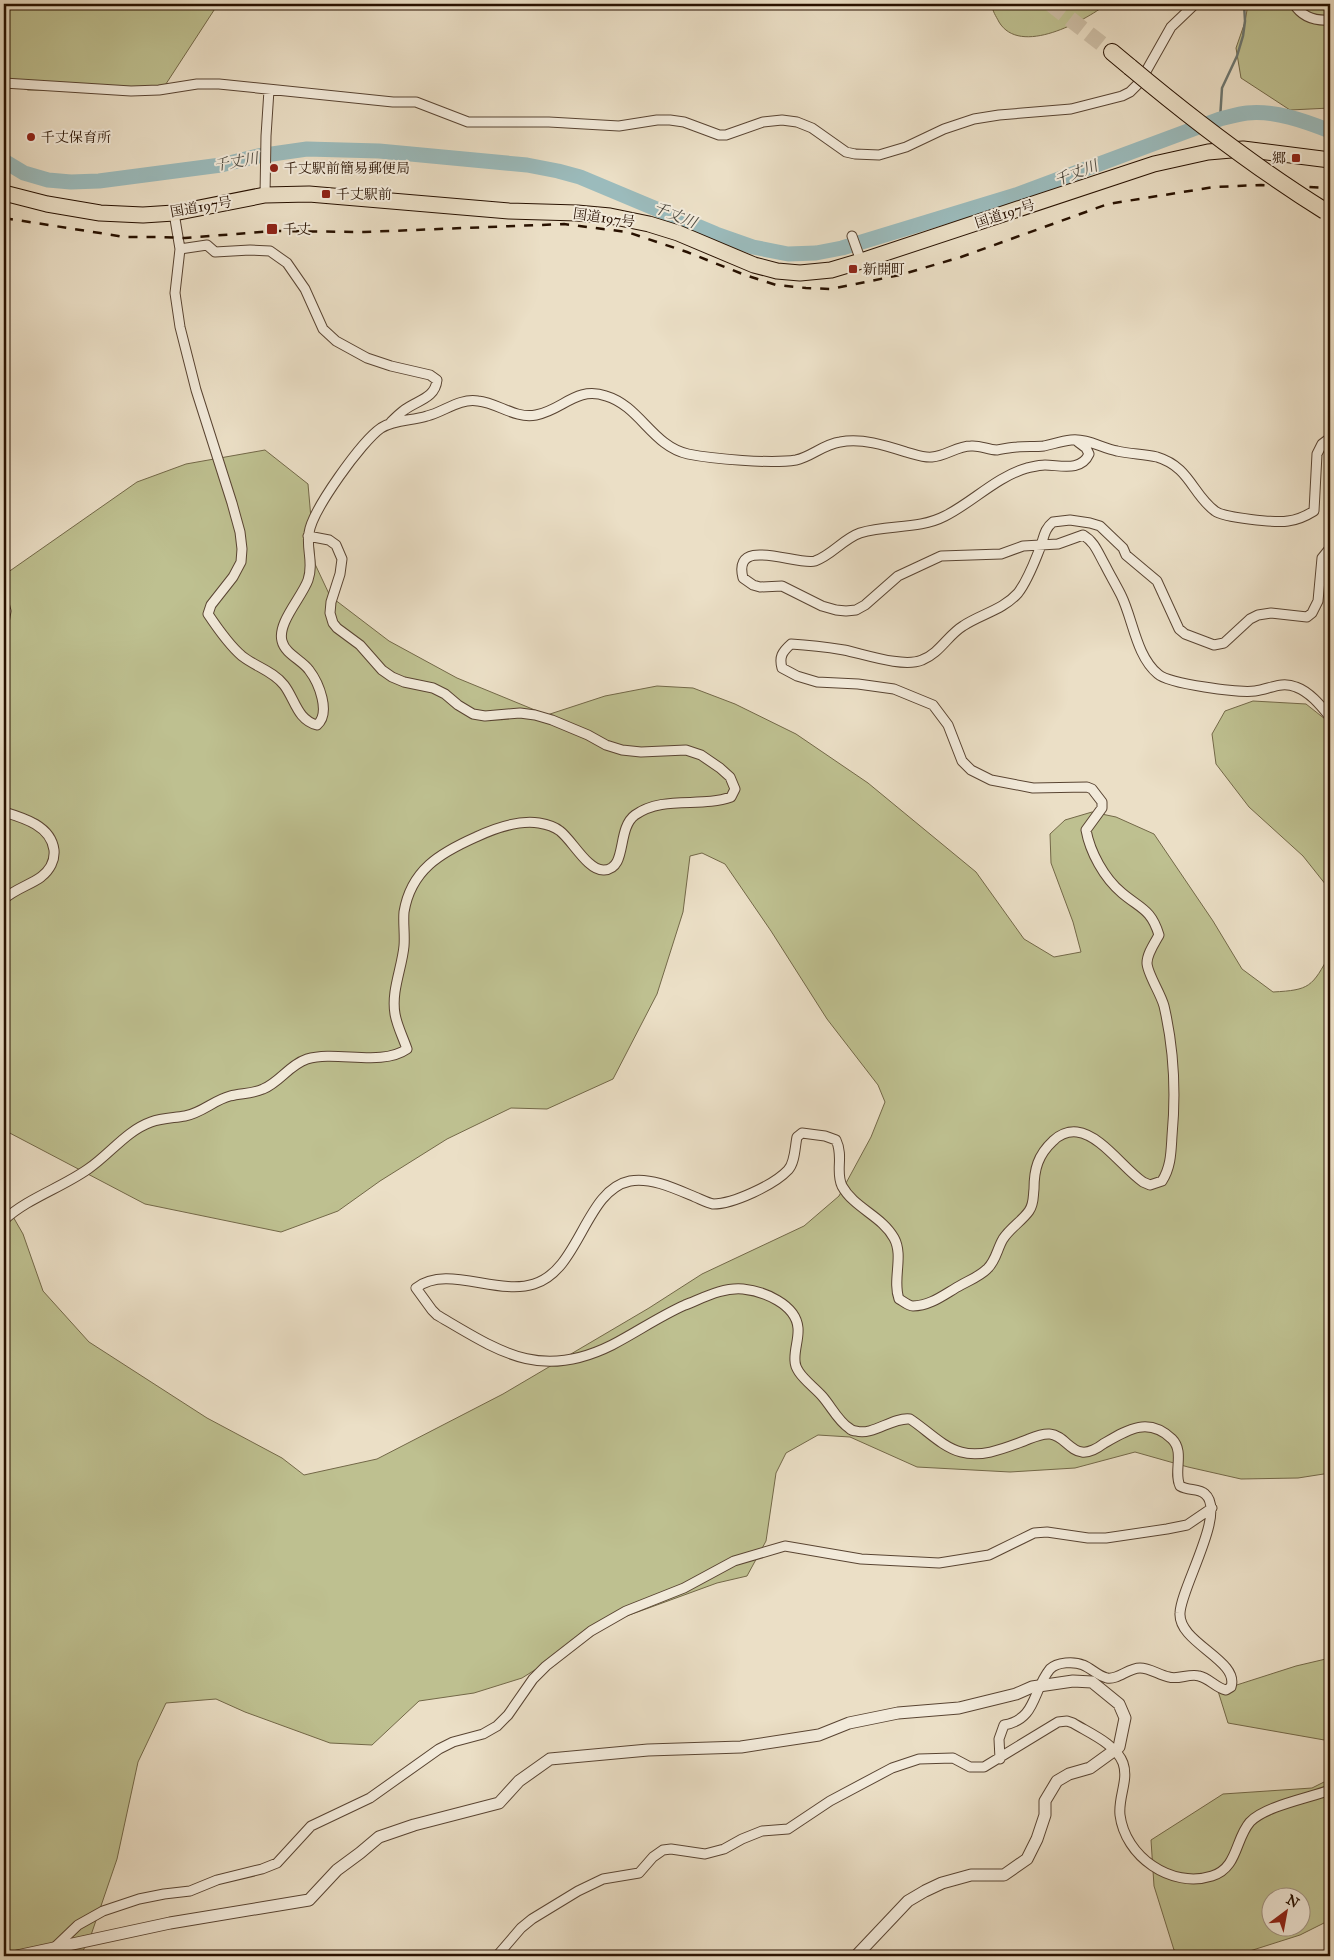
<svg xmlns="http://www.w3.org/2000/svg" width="1334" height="1960" viewBox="0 0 1334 1960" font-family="'IM FELL Great Primer','Noto Serif JP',serif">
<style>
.green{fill:#bec090;stroke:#736848;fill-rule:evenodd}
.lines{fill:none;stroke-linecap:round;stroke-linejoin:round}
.stream{stroke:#6d7771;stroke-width:2.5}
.river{stroke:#9bbbbc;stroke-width:15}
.motorway-tunnel{stroke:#cec0a8;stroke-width:16;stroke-dasharray:16 8;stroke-linecap:butt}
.minor-casing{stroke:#594432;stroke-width:11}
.tertiary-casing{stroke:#594432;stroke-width:13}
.trunk-casing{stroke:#281100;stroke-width:17}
.motorway-casing{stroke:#281100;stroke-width:18}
.minor{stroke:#f2eada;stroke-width:9}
.tertiary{stroke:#f2eada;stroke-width:11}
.trunk{stroke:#ebdfc6;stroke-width:15}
.motorway{stroke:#ebdfc6;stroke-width:16}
.rail{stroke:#281100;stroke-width:2.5;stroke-dasharray:9 9;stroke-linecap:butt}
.motorway-bridge-casing{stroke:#281100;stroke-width:18;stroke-linecap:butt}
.motorway-bridge{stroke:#ebdfc6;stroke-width:16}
.poi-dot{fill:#8f2418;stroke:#f2eada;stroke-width:2}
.labels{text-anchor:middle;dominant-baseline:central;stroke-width:4;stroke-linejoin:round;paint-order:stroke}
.poi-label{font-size:14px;fill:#281100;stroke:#f2eada;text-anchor:start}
.street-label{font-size:14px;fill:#281100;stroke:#f2eada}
.water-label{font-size:15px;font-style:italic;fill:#504c42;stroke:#f2eada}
</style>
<rect width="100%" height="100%" fill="#ebdfc6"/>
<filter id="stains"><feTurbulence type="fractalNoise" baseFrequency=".004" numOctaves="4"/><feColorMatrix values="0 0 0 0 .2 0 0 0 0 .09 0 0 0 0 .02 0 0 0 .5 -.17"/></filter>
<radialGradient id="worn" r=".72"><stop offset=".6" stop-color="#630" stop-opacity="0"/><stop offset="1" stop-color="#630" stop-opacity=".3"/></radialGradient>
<!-- green -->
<path class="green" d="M4 4H218L162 90H28L4 82Z
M992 4H1107C1084 21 1020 57 999 22 996 16 992 11 992 4Z
M1248 4H1330V108L1290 110 1241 78 1236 48 1245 22Z
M265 450 308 484 315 564 330 596 389 641 457 678 547 715 605 696 657 686 693 688 735 704 796 734 868 783 976 872 1024 939 1054 957 1081 952 1073 922 1051 863 1050 834 1065 820 1092 812 1116 817 1154 834 1213 921 1242 969 1273 992C1310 990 1312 987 1330 954V1473L1298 1478 1241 1479 1188 1467 1135 1452 1075 1468 1010 1472 917 1467 850 1437 818 1435 786 1453 776 1473 766 1541 747 1576 717 1583 613 1621 522 1678 474 1693 419 1701 372 1745 330 1743 245 1712 216 1699 166 1703 138 1762 117 1859 90 1938 80 1956H4V1201L23 1234 43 1291 89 1342 207 1418 282 1458 304 1475 377 1459 503 1394 649 1308 702 1274 804 1226 839 1196 871 1137 885 1102 878 1085 827 1019 771 931 725 864 702 853 690 856 683 912 657 994 613 1079 547 1109 511 1108 447 1139 380 1181 338 1211 281 1232 145 1204 4 1130V575L137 482 186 464Z
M1253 701 1306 704 1330 723V890L1303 856 1249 807 1216 764 1212 734 1225 711Z
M1330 1658V1741L1228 1723 1218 1691 1296 1666Z
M1330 1779V1920L1300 1935 1234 1956H1194L1174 1950 1154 1886 1151 1840 1223 1794 1312 1788ZM1272 1898H1302V1928H1272Z"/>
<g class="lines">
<!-- stream -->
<path class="stream" d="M1220 119 1222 88 1237 56 1243 36 1245 21 1244 4"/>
<!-- river -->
<path class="river" d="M4 161 24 173 48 180 71 182 99 181 221 165 258 156 307 149 379 151 527 165 558 171 580 177 716 234 753 247 788 254 816 253 842 248 1016 195 1220 119C1229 117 1238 114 1247 113 1274 110 1305 121 1330 131"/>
<!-- motorway-tunnel -->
<path class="motorway-tunnel" d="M1051 4 1112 52"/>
<defs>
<path id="minor" d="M1294 4C1302 17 1316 21 1330 20
M4 83 131 91 159 90 197 84H219L393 102H416L468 122H549L619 126 657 120H670L684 122 719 135H726L763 122 782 120 797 122 812 128 846 152 855 154 879 155 906 147 944 129 974 119 999 115 1071 109 1122 96 1130 92 1140 82 1171 27 1195 4
M265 195 266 136 269 90
M174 213 180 249 175 293 180 327 196 390 232 503 240 532 242 549 241 562 233 577 211 605 208 614C218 629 229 645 242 656 256 667 273 671 284 685 295 699 297 720 317 725 331 713 319 683 309 670 302 660 285 654 282 641 277 623 302 597 308 580 314 563 306 549 309 533 312 510 362 441 381 428 395 419 412 421 427 416 444 412 459 398 478 401 498 403 515 419 536 415 563 410 576 386 606 396 640 406 652 446 688 454 713 459 771 464 796 460 811 457 824 444 840 442 862 438 884 445 906 452 914 454 924 458 932 457 946 456 957 446 971 446 980 445 988 450 997 450 1004 449 1011 447 1017 447 1026 446 1035 447 1044 446 1053 444 1062 441 1071 440 1086 438 1102 448 1117 451 1130 454 1144 454 1157 457 1190 467 1192 494 1215 511 1224 518 1277 523 1288 521 1297 520 1306 516 1314 511L1317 454 1322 444 1330 438
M852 236 861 261
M180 249 207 245 215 252 250 250 270 251 287 263 305 289 323 329 336 341 367 358 391 366 430 375 437 380C435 399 417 400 403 411 399 414 395 418 391 422
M1078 442 1086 448 1089 454C1081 472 1060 465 1045 465 1039 465 1032 467 1027 468 996 477 973 502 945 516 918 530 888 524 860 533 843 539 832 555 815 561 797 566 732 535 743 578L753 585 760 587 782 586 822 606 836 610 846 611 856 610 865 605 898 576 941 556 1001 554 1023 546 1058 544 1083 535C1095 542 1098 553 1105 565 1110 575 1116 585 1121 595 1133 619 1136 656 1158 674 1169 684 1239 693 1255 691 1270 689 1281 681 1296 687 1310 692 1321 706 1330 717
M4 603 6 611 4 623
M4 812C24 818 51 826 54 850 55 860 50 870 41 877 30 885 15 889 4 899
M4 1220C28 1198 61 1188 88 1169 110 1154 126 1131 151 1122 162 1118 174 1118 185 1116 202 1113 214 1100 230 1096 241 1093 252 1094 263 1089 280 1082 289 1065 307 1059 336 1050 381 1067 407 1049 403 1037 397 1026 395 1014 391 991 402 968 404 946 405 935 403 923 404 912 411 870 440 853 476 837 495 828 518 820 539 823 545 824 555 827 560 831 572 840 588 871 604 870 628 869 616 829 635 815 663 795 701 808 731 797L735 789 730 777 720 768 701 755 686 750 641 752 622 750 606 745 588 735 552 720 535 715 520 713 485 716 473 714 458 705 445 694 433 688 404 682 392 677 382 670 360 645 337 628 333 623 330 613 331 602 340 574 342 559 336 545 329 540 308 536
M1000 1759 999 1739 1004 1725C1037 1719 1032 1691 1050 1669 1057 1662 1074 1661 1083 1665 1091 1668 1098 1676 1107 1678 1118 1680 1128 1668 1140 1668 1150 1668 1159 1675 1169 1677 1178 1680 1190 1673 1199 1676 1209 1678 1216 1688 1226 1690L1231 1687C1240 1660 1178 1643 1180 1613 1181 1587 1227 1512 1205 1494 1199 1488 1188 1491 1180 1486 1173 1472 1185 1452 1172 1439 1148 1416 1127 1430 1103 1444 1098 1448 1089 1453 1082 1452 1070 1451 1063 1435 1050 1434 1041 1433 1032 1438 1024 1441 1005 1448 982 1458 961 1452 942 1447 927 1430 910 1419 892 1417 873 1436 856 1431 853 1431 851 1430 849 1428 838 1421 831 1406 822 1396 815 1388 805 1381 799 1372 797 1369 795 1364 795 1361 794 1350 799 1339 798 1328 796 1304 763 1291 743 1289 723 1287 703 1298 685 1305 660 1316 637 1332 612 1345 540 1381 500 1352 437 1315L432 1310 416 1288C447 1264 497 1296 534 1284 580 1270 585 1190 630 1181 651 1177 676 1189 695 1197 700 1199 708 1203 713 1204 733 1204 774 1185 788 1170 795 1163 795 1146 797 1137L802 1133 825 1136 836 1140C844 1157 835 1171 842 1186 854 1208 882 1216 894 1238 904 1256 892 1280 899 1299 903 1301 908 1306 913 1306 931 1306 946 1293 961 1285 970 1280 980 1276 987 1269 996 1261 997 1249 1003 1239 1010 1228 1022 1221 1029 1211 1034 1204 1033 1197 1034 1189 1034 1169 1038 1155 1053 1141 1059 1135 1068 1131 1077 1132 1101 1135 1123 1168 1143 1182L1150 1185 1162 1181C1171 1167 1171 1152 1172 1136 1176 1093 1174 1049 1164 1006 1161 994 1147 973 1147 963 1147 954 1154 944 1159 935 1151 909 1141 909 1122 893 1104 878 1090 852 1086 830L1102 808V802L1092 789 1087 787 1033 788 991 780 971 770 962 761 948 725 933 705 894 689 858 684 817 682 797 676 782 668C779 657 782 652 791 644 809 645 826 647 844 650 864 654 903 668 922 660 940 653 948 635 963 626 981 614 1003 610 1018 593 1028 580 1034 563 1040 548 1044 538 1044 529 1053 522L1070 520 1090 523 1100 526 1123 548 1126 555 1157 581 1179 629 1185 634 1214 645 1224 643 1250 619 1258 615 1271 613 1307 617 1312 613 1318 601 1322 558 1330 548
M54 1948 78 1925 103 1911 139 1899 164 1894 190 1891 217 1880 262 1869 277 1863 311 1826 370 1798 439 1749 453 1742 483 1734 497 1726 508 1715 533 1679 546 1666 591 1631 626 1611 684 1588 734 1561 785 1546 861 1559 939 1563 989 1555 1034 1533 1047 1532 1088 1538H1106L1167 1529 1187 1525 1212 1508
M497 1956 521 1928 532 1919 578 1891 603 1879 639 1873 653 1857 663 1850 671 1849 705 1854 724 1849 742 1839 762 1831 788 1829 830 1801 892 1768 919 1759 953 1758 970 1767H984L1058 1722 1067 1721 1073 1723C1089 1733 1116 1744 1123 1763 1129 1780 1118 1797 1120 1815 1125 1856 1171 1889 1212 1876 1238 1868 1235 1839 1250 1822 1265 1806 1309 1798 1330 1790"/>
<path id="tertiary" d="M17 1956 170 1923 309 1900 337 1870 360 1853 379 1837 414 1825 499 1803 519 1781 550 1759 648 1750 741 1747 819 1735 849 1723 898 1713 959 1708 1016 1694 1032 1687 1073 1681 1092 1682 1119 1704 1125 1718 1119 1747 1090 1768 1069 1774 1057 1781 1045 1801V1815L1037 1839 1027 1859 1004 1875H971L942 1883 925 1891 908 1901 856 1956"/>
<path id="trunk" d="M4 193 47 204 100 213 143 215 174 213 265 195 309 194 509 211 577 213 610 216 649 224 678 233 754 265 777 271 800 273 831 270 861 261 1154 164 1208 152 1243 149 1330 160"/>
<path id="motorway" d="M1112 52 1130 67"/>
</defs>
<!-- minor casing -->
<use href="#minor" class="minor-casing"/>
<!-- tertiary casing -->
<use href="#tertiary" class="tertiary-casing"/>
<!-- trunk casing -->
<use href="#trunk" class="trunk-casing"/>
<!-- motorway casing -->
<use href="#motorway" class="motorway-casing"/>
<!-- minor -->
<use href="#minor" class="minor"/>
<!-- tertiary -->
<use href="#tertiary" class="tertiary"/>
<!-- trunk -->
<use href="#trunk" class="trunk"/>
<!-- motorway -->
<use href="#motorway" class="motorway"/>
<!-- rail -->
<path class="rail" d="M4 218 125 237H157L185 238 273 231 364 232 564 224 627 232 687 252 745 275 776 285 806 288 831 289 900 275 961 257 1108 204 1214 187 1261 185 1330 188"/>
<defs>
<path id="motorway-bridge" d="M1130 67C1192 119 1256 168 1325 211"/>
</defs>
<!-- motorway-bridge casing -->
<use href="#motorway-bridge" class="motorway-bridge-casing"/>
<!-- motorway-bridge -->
<use href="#motorway-bridge" class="motorway-bridge"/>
</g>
<!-- markers -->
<g class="poi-dot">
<circle cx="31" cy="137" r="5"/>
<rect x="1291" y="153" width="10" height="10" rx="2.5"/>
<circle cx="274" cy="168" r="5"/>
<rect x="321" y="189" width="10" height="10" rx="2.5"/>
<rect x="266" y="223" width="12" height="12" rx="2.5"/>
<rect x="848" y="264" width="10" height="10" rx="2.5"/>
</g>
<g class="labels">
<!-- poi labels -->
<g class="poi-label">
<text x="41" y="137">千丈保育所</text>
<text x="1286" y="158" text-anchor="end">郷</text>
<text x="284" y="168">千丈駅前簡易郵便局</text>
<text x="336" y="194">千丈駅前</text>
<text x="283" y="229">千丈</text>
<text x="863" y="269">新開町</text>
</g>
<!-- street labels -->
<g class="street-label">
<text transform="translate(201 207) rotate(-10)">国道197号</text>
<text transform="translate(1005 214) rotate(-18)">国道197号</text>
<text transform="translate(604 218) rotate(8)">国道197号</text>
</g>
<!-- water labels -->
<g class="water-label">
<text transform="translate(236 162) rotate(-10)">千丈川</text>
<text transform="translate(1076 173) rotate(-21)">千丈川</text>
<text transform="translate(675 215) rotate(22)">千丈川</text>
</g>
</g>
<!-- margin -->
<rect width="1334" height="1960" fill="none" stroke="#ebdfc6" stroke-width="20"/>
<rect x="5" y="5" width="1324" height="1950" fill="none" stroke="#281100" stroke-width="2.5"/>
<rect x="10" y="10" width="1314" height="1940" fill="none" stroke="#281100"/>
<!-- north arrow -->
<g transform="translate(1286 1912) rotate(32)"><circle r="24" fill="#f2eada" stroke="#a19383"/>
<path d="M0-4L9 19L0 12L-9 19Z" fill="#8f2418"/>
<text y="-8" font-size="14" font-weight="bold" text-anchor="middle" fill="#281100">N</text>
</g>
<rect width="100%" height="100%" filter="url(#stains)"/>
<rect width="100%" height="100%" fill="url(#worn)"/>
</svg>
